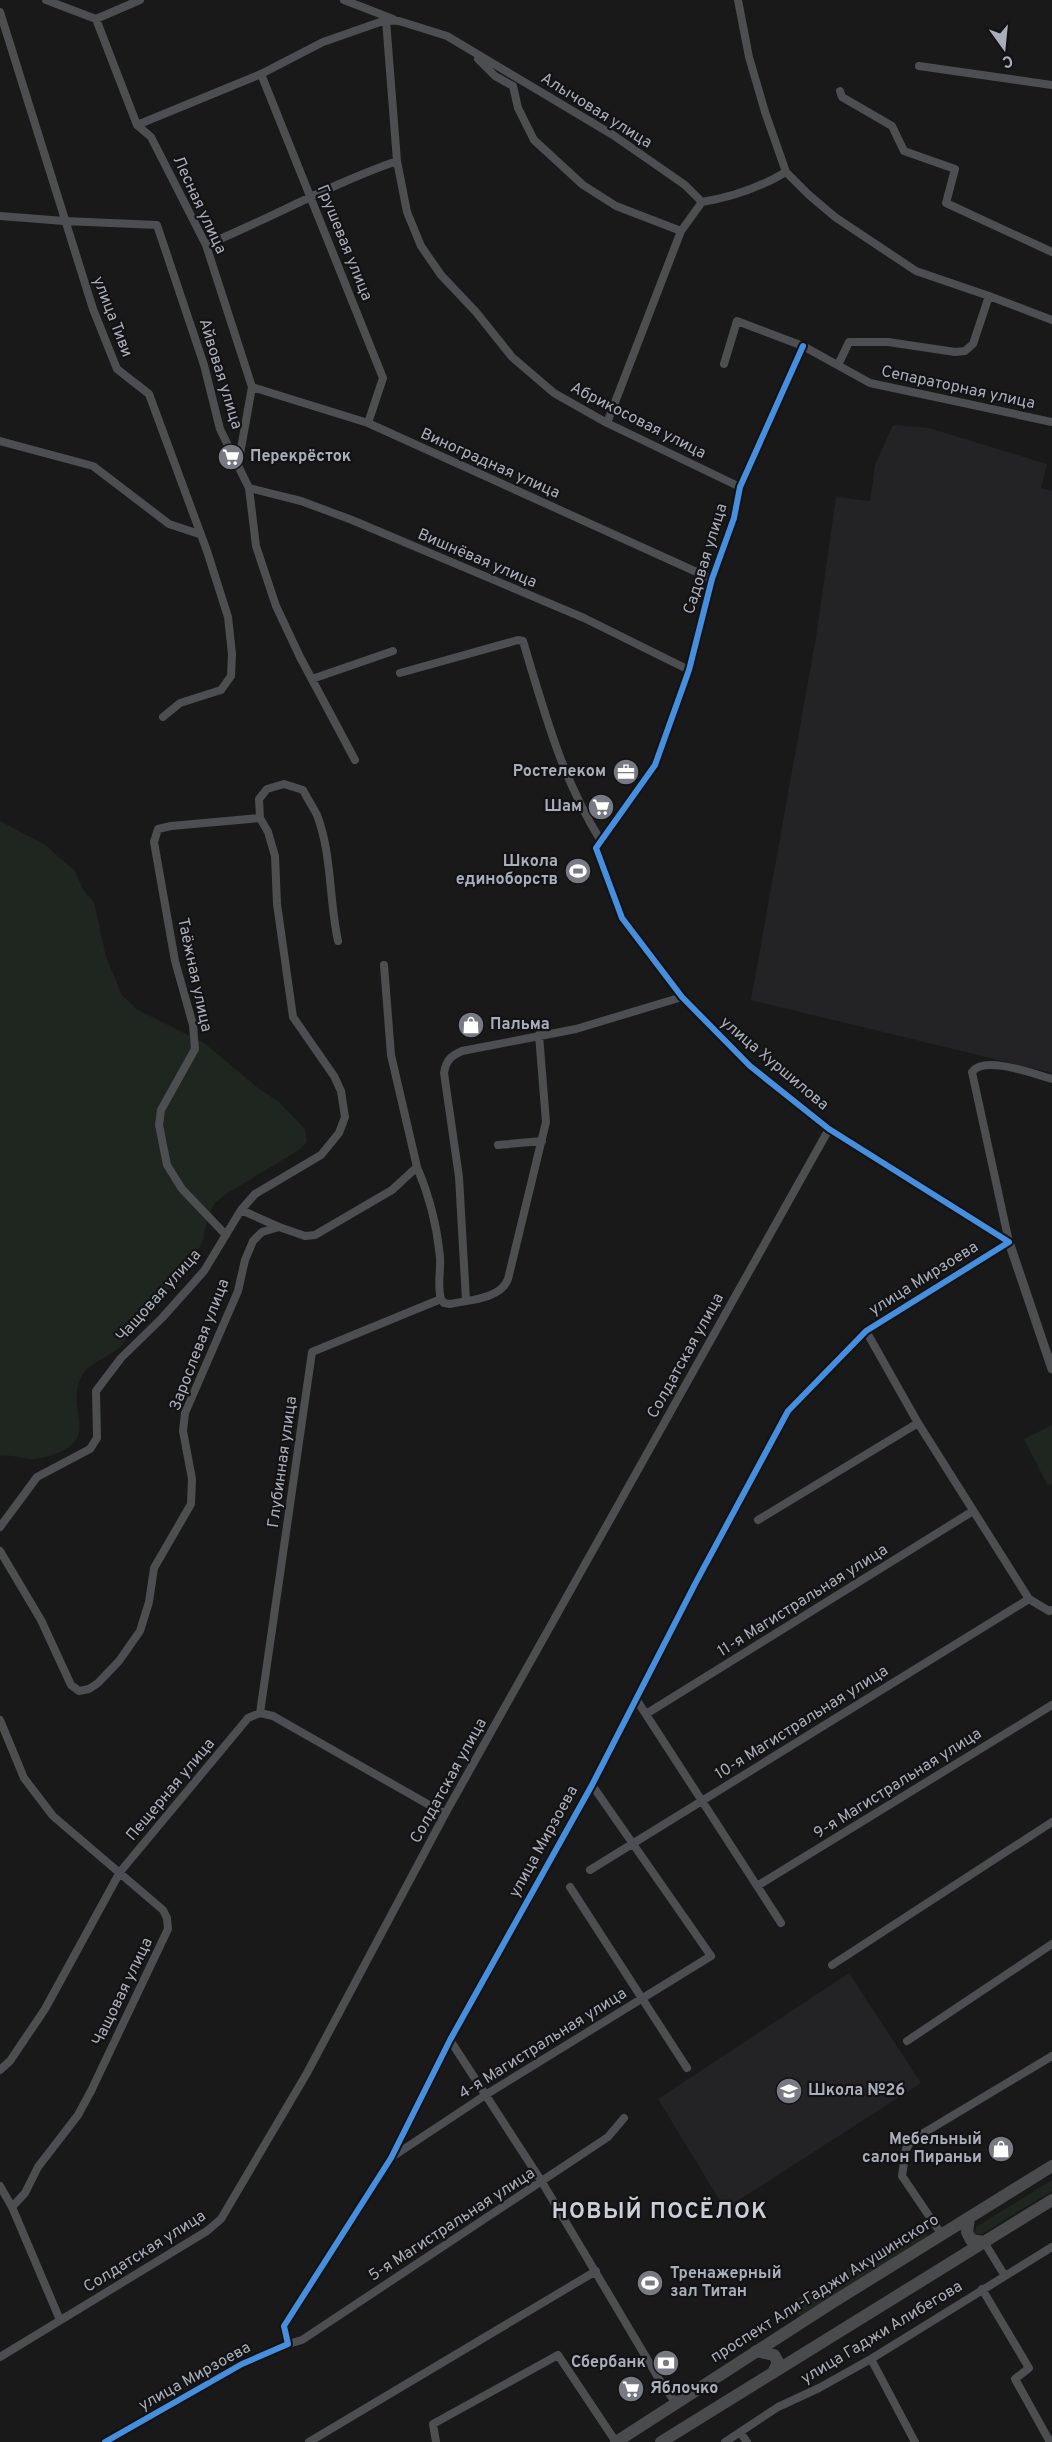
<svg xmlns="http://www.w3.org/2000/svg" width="1052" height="2442" viewBox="0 0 1052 2442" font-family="Overpass,sans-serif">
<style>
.built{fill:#232325}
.green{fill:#1e261f}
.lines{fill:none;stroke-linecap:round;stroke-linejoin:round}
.minor{stroke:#4c4e52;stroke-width:8}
.tertiary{stroke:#4c4e52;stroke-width:9}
.primary{stroke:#4a4b4d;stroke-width:12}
.cycleway-casing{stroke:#131315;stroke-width:10}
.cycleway{stroke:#468fdf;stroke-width:6}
.labels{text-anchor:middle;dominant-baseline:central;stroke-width:4.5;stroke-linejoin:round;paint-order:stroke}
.street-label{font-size:16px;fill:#a9afba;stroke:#131315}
.poi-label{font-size:16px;font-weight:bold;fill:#a9afba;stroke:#131315;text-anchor:start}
.district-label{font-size:22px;font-weight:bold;letter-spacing:1.5px;fill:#cbced6;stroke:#131315}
</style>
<rect width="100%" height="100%" fill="#191919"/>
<!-- built -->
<path class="built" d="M893 425 929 428 1047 464 1041 488 1052 491V1073L751 1000 816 637 836 497 870 501 875 465Z
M849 1973 921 2083 725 2209 658 2099Z"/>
<!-- green -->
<path class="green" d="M0 821 44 844 74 870 84 891 94 902 106 957 122 995 138 1010 204 1043 258 1088 279 1102 305 1129 307 1142 299 1150 226 1194 215 1203 209 1214 202 1243 189 1265 119 1348C108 1357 89 1363 82 1376 62 1412 109 1442 41 1458 27 1462 13 1453 0 1456Z
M1052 1425V1484L1048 1486 1024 1439Z
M1052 2180V2191L982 2234H974L976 2227Z
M922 2225 928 2236 800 2317 792 2302Z"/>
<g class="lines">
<!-- minor -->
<path class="minor" d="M46 0 96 19 137 125 151 137 206 245 252 387 238 465
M344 0 393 19
M738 0 749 57 765 112 786 172 809 195 835 217 916 271 989 296 1052 320
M0 12 93 309 117 369 149 394 207 551 228 617 232 654 231 676 221 690 180 703 163 717
M96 19 140 0
M386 20 397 161 407 212 421 246 441 275 476 312 512 357 554 393 607 423 740 487
M478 59 495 76 513 86 518 108 534 140 583 185 616 206 681 231
M919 66 1052 85
M261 74 383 378 368 423
M840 91 842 97 892 126 904 151 955 169 946 203 1052 252
M137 125 261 74 323 42 386 20 399 21 447 36 613 135 685 185 702 202C733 197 759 188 786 172
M0 216 64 221 157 225 204 365 220 429 249 488 256 546 276 606 300 657 355 760
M206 245C271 218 331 184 397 161
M803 346 740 487 734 518 712 579 689 670 655 765 596 848 622 918 682 997 750 1066 829 1129 1009 1242
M724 364 737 321 803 346 870 383 1052 422
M838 365 849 342H888L955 352 965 351 973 344 989 296
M252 387 368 423 712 579
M607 423 681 231 702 202
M0 441 93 466 169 524 199 534
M249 488 301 501 352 520 584 618 689 670
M400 673 518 640 523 641C544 711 562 779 601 841
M312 679 393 651
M260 818 259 799 267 789 284 784 303 790C307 798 313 807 317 815 332 854 329 900 338 941
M498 1145 542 1141
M417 1167C429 1195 437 1226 440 1257 441 1271 437 1286 441 1299L444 1303 450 1304C468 1300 501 1299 508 1279L546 1122 539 1035
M241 1210 279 1227
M226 1235 182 1189 167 1165 159 1125 161 1110 195 1049 193 1025 175 961 154 842 158 829 171 826 260 818
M1009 1242 972 1072C985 1055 1033 1074 1052 1079
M466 1300 459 1177 444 1073C446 1060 451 1056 462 1051L576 1029 682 997
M866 1331 918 1423 1029 1599 1049 1611 1052 1610
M758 1520 918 1423
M0 1527 37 1477 90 1449 97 1438 96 1391 121 1358 162 1318 204 1271 241 1210 255 1194 321 1155 339 1133 345 1117 341 1091 334 1076 293 1017 277 904 275 856 268 832 260 818
M0 1551 41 1620 71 1685 79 1691 89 1689 98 1683 119 1661 140 1631 149 1602 154 1568 191 1504 192 1479 183 1431 185 1413 238 1291 245 1260 253 1241 262 1232 279 1227 305 1236 315 1235 392 1190 417 1167 391 1055 384 965
M636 1699 781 1923
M260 1713 312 1352 441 1299
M646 1714 973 1511
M0 1720 24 1778 53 1816 163 1910 167 1918 168 1929 91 2091 78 2115 38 2167 25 2193 12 2207
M590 1870 1029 1599
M757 1886 1052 1705
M570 1887 687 2068
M832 1965 1052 1822
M450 2040 542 2182 662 2384 676 2403
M907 2041 1052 1944
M0 2070 10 2061 45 2009 120 1872 248 1718 260 1713 273 1716 445 1814
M392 2157 487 2094 711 1956 592 1785
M0 2186 12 2207 60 2320
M942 2235 902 2176 906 2149 912 2140 1052 2056
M984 2242 1005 2276
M982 2289 1029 2368 1015 2379 1050 2442
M288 2344 302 2340 608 2137 624 2118
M0 2357 207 2231 221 2219 307 2073 445 1814 829 1129
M871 2359 915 2442
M740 2432 747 2442
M105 2442 242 2364 288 2344 284 2326 391 2158 450 2040 592 1785 695 1584 788 1411 866 1331 1009 1242
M309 2442 596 2271
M436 2442 433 2424 558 2355 616 2442
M725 2442 778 2407 819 2388 871 2359 1052 2247"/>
<!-- tertiary -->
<path class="tertiary" d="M1009 1242 1052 1369"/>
<!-- primary -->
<path class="primary" d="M969 2218 967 2232 971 2240 984 2242
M756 2351 774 2355 778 2362 773 2373
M616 2442 830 2304 1052 2166
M661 2442 1052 2200"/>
<defs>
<path id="cycleway" d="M105 2442 242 2364 288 2344 284 2326 391 2158 450 2040 592 1785 695 1584 788 1411 866 1331 1009 1242 829 1129 750 1066 682 997 622 918 596 848 655 765 689 670 712 579 734 518 740 487 803 346"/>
</defs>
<!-- cycleway casing -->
<use href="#cycleway" class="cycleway-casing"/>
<!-- cycleway -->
<use href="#cycleway" class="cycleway"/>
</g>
<!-- icons -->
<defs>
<symbol id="supermarket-disc" viewBox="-11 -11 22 22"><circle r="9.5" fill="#777a82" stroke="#131315"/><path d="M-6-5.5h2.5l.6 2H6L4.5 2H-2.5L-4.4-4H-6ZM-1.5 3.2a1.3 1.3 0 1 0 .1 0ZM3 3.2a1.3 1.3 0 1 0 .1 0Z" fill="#fff"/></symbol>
<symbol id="office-disc" viewBox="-11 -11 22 22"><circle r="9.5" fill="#777a82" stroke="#131315"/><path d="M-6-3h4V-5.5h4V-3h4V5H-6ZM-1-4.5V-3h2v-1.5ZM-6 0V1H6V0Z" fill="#fff"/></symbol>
<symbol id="stadium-disc" viewBox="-11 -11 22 22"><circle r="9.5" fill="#777a82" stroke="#131315"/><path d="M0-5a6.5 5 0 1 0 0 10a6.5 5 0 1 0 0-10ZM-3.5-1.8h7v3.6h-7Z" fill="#fff"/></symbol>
<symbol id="shop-disc" viewBox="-11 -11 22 22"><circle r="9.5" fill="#777a82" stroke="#131315"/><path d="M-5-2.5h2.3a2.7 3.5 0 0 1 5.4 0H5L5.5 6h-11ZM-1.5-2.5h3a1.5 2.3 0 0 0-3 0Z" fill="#fff"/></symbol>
<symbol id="school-disc" viewBox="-11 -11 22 22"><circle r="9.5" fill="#777a82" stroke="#131315"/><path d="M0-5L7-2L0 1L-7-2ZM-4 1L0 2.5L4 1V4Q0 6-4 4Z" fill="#fff"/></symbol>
<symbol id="bank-disc" viewBox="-11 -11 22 22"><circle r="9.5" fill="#777a82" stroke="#131315"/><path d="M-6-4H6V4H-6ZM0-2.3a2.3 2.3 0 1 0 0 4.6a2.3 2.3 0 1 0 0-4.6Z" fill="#fff"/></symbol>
</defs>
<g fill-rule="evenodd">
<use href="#supermarket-disc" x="216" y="442" width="30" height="30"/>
<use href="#office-disc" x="611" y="757" width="30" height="30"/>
<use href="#supermarket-disc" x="586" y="792" width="30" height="30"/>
<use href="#stadium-disc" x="563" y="856" width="30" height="30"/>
<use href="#shop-disc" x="456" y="1010" width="30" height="30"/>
<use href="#school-disc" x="774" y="2076" width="30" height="30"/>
<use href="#shop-disc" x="986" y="2134" width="30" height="30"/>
<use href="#stadium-disc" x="635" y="2268" width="30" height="30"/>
<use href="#bank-disc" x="651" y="2348" width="30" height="30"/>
<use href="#supermarket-disc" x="616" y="2374" width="30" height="30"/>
</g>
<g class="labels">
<!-- street labels -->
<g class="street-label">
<text transform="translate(596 111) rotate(32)">Алычовая улица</text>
<text transform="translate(199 205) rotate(65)">Лесная улица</text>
<text transform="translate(344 243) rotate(68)">Грушевая улица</text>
<text transform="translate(112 317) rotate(69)">улица Тиви</text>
<text transform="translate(220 374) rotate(73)">Айвовая улица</text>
<text transform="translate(958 388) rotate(12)">Сепараторная улица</text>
<text transform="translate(638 421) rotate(27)">Абрикосовая улица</text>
<text transform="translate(490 464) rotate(24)">Виноградная улица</text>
<text transform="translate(477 559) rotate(23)">Вишнёвая улица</text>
<text transform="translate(706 559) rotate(-73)">Садовая улица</text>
<text transform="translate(194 975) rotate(78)">Таёжная улица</text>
<text transform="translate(774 1064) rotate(40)">улица Хуршилова</text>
<text transform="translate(924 1279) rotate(-32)">улица Мирзоева</text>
<text transform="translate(159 1296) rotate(-48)">Чащовая улица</text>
<text transform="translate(200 1345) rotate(-69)">Зарослевая улица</text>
<text transform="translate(686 1356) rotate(-61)">Солдатская улица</text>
<text transform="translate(283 1462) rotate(-82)">Глубинная улица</text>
<text transform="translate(803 1601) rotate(-32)">11-я Магистральная улица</text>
<text transform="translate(802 1723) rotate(-32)">10-я Магистральная улица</text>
<text transform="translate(449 1781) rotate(-61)">Солдатская улица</text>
<text transform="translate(898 1784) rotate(-32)">9-я Магистральная улица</text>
<text transform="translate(171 1790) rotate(-50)">Пещерная улица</text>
<text transform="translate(544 1842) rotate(-61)">улица Мирзоева</text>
<text transform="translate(123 1992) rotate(-64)">Чащовая улица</text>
<text transform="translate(543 2044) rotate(-32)">4-я Магистральная улица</text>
<text transform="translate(452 2225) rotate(-33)">5-я Магистральная улица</text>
<text transform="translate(145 2252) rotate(-32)">Солдатская улица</text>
<text transform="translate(825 2289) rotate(-32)">проспект Али-Гаджи Акушинского</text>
<text transform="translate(882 2333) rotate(-31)">улица Гаджи Алибегова</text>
<text transform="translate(195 2377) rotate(-29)">улица Мирзоева</text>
</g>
<!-- poi labels -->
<g class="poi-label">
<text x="250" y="457">Перекрёсток</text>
<text x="606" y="772" text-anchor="end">Ростелеком</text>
<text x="582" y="807" text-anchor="end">Шам</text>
<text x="558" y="862" text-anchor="end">Школа<tspan x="558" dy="18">единоборств</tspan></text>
<text x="490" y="1025">Пальма</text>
<text x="808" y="2091">Школа №26</text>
<text x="982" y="2140" text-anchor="end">Мебельный<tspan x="982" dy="18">салон Пираньи</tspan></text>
<text x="670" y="2274">Тренажерный<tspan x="670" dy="18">зал Титан</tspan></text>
<text x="646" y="2363" text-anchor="end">Сбербанк</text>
<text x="650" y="2389">Яблочко</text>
</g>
<!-- district labels -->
<g class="district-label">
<text x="660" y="2212">НОВЫЙ ПОСЁЛОК</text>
</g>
</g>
<!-- north arrow -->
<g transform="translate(1004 48) rotate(165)" stroke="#131315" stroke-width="4.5" paint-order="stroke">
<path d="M0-4.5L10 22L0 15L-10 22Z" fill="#a9afba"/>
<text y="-9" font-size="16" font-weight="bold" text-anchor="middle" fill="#a9afba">С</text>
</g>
</svg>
